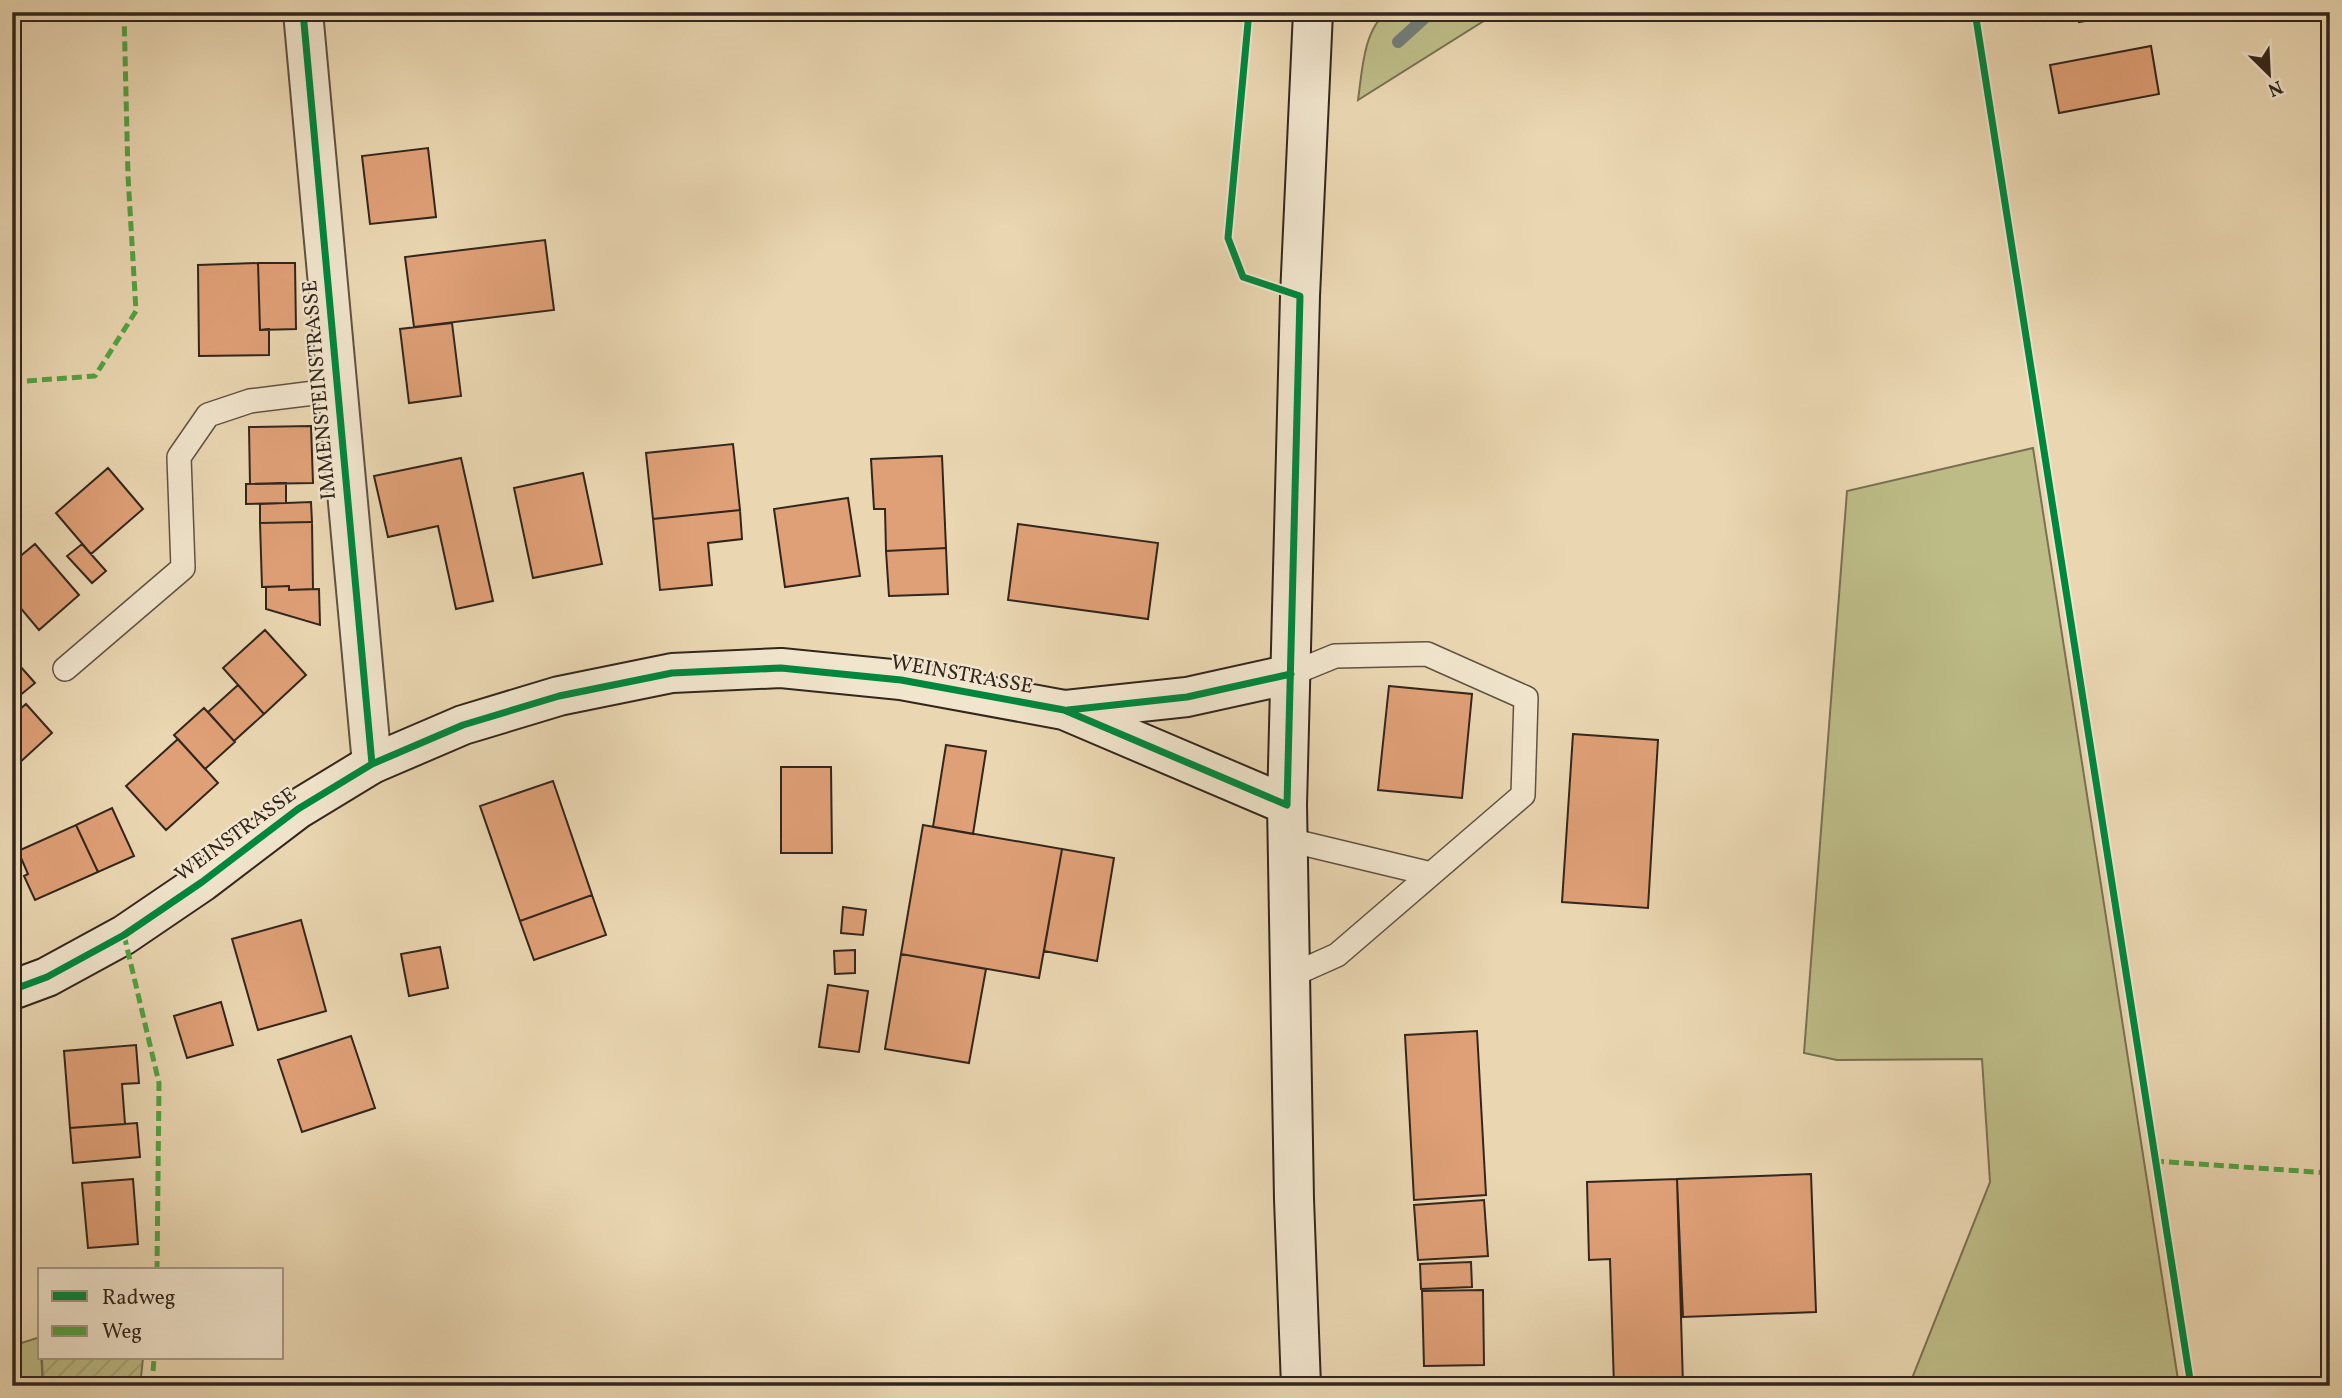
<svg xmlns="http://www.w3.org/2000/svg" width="2342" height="1398" viewBox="0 0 2342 1398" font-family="Vollkorn,serif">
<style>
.grass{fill:#bdbc87;stroke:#787152;stroke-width:2}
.garden{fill:url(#garden-furrows);stroke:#787152;stroke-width:2}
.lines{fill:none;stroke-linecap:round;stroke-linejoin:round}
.stream{stroke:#717d79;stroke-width:12}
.building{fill:#e0a077;stroke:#32261d;stroke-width:2}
.lane-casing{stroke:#605242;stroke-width:26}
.street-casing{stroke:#605242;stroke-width:42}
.secondary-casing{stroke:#32261d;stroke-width:42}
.lane{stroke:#f1e5cd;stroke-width:23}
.street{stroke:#f1e5cd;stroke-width:38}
.secondary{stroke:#f1e5cd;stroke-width:38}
.quiet{stroke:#52a341;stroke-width:5;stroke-dasharray:10 5;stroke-linecap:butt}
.cycleway-casing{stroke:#f1e5cd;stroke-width:11}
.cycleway{stroke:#00873e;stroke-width:7}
.labels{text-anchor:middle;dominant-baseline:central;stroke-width:5;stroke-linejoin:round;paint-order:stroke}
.street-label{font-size:21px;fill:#32261d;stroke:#f1e5cd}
</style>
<defs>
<pattern id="garden-furrows" width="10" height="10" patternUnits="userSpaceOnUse" patternTransform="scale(1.75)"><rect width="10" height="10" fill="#bdbc87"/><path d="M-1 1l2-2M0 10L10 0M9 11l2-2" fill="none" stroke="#a3a174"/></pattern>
</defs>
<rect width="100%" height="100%" fill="#ead7b2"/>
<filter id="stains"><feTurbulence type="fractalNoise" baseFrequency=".00286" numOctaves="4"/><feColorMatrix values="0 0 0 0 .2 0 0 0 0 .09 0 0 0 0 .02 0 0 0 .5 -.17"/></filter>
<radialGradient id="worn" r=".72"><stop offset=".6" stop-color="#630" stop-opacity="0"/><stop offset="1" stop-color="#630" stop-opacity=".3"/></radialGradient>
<!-- grass -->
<path class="grass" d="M1387 12H1522L1487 19 1358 100C1362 73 1363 30 1387 12Z
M2033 448 2179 1386H1909L1990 1182 1982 1059 1837 1060 1804 1053 1847 491Z
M40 1337 43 1386H12V1346Z"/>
<!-- garden -->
<path class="garden" d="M42 1358H143L140 1386H43Z"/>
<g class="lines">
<!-- stream -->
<path class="stream" d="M1398 42 1431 12"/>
</g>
<!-- building -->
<path class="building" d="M2077 12H2136L2079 22Z
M2151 46 2159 94 2059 113 2050 65Z
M428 148 436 217 370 224 362 156Z
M545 240 554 310 414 327 405 257Z
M258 263 260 330 269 329V355L199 356 198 265Z
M258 263H295L296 329 260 330Z
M452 323 461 396 409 403 400 329Z
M311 426 313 483 250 484 249 427Z
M733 444 740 510 653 519 646 453Z
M942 456 946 548 886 551 885 509H874L871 459Z
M461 458 493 601 456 609 438 526 388 537 374 476Z
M108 468 143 509 91 554 56 513Z
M583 473 602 564 533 578 514 488Z
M286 483V503L246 504V484Z
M848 498 860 576 785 587 774 509Z
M311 502 312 522 260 523V504Z
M740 510 742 539 708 543 712 585 660 590 653 519Z
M312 522 313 589 289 590V586L262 587 260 523Z
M1018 524 1158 543 1148 619 1008 600Z
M35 544 79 595 39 630 12 598V563Z
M82 544 106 571 92 583 67 556Z
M946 548 948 594 889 596 886 551Z
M289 586V590L319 589 320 625 266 609V587Z
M265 630 306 675 264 714 223 668Z
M12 657 35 683 12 702Z
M238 685 264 714 234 741 208 712Z
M1389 686 1472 694 1462 798 1378 790Z
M26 704 52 733 17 765 12 760V716Z
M204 708 235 742 205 769 174 735Z
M1573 734 1658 740 1648 908 1562 902Z
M178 739 218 783 166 830 126 786Z
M946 745 986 751 973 834 933 827Z
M781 767H831L832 853H781Z
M553 781 592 895 520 921 480 806Z
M112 808 134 856 98 872 76 825Z
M76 825 98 872 35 900 24 876 28 874 18 851Z
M923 825 1062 849 1039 978 901 954Z
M1062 849 1114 858 1097 961 1044 951Z
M592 895 606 935 534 960 520 921Z
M843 907 866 910 863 935 841 933Z
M301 920 326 1011 258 1030 232 939Z
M440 947 448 988 409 996 401 954Z
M855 950V973L835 974 834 951Z
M901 954 986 969 969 1063 885 1049Z
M828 985 868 991 859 1052 819 1047Z
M221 1002 233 1045 187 1058 174 1016Z
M1477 1031 1486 1195 1414 1200 1405 1035Z
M351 1036 375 1108 302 1132 278 1060Z
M136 1045 139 1083 122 1084 125 1124 70 1128 64 1051Z
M137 1123 140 1157 73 1163 70 1128Z
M1811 1174 1816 1312 1683 1317 1677 1179Z
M133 1179 138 1244 88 1248 82 1183Z
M1677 1179 1683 1386H1614L1610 1259 1589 1260 1587 1182Z
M1484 1200 1488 1256 1418 1260 1414 1205Z
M1471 1262 1472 1287 1421 1289 1420 1264Z
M1483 1290 1484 1365 1424 1366 1422 1291Z"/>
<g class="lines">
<defs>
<path id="lane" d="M65 669 183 568 179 457 208 415 250 401 338 390
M1289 840 1431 874
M1290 976 1337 955 1523 795 1526 698 1427 654 1335 656 1291 674"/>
<path id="street" d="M303 12 372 764"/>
<path id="secondary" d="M1066 710 1187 697 1291 674
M12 990 47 977 124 935 202 882 298 809 372 764 463 725 559 696 672 673 781 668 901 680 1064 710 1287 805
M1301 1386 1294 1199 1287 805 1300 296 1313 12"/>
</defs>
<!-- lane casing -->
<use href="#lane" class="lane-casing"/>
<!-- street casing -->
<use href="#street" class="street-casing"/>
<!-- secondary casing -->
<use href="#secondary" class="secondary-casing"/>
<!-- lane -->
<use href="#lane" class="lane"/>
<!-- street -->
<use href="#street" class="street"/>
<!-- secondary -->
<use href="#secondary" class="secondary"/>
<!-- quiet -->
<path class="quiet" d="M12 382 95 376 136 311 128 176 124 12
M124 935 159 1083 157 1270
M2154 1161 2330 1173
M152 1386 154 1358"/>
<defs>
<path id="cycleway" d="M303 12 372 764
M1975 12 2191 1386
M1068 710 1187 697 1291 674
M12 990 47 977 124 935 202 882 298 809 372 764 463 725 559 696 672 673 781 668 901 680 1064 710 1287 805 1300 296 1243 277 1228 238 1249 12"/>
</defs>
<!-- cycleway casing -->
<use href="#cycleway" class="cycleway-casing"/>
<!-- cycleway -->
<use href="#cycleway" class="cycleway"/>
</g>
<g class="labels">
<!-- street labels -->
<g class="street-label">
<text transform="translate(320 390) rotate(-95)">IMMENSTEINSTRASSE</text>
<text transform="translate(962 675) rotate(10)">WEINSTRASSE</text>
<text transform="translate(236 835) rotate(-36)">WEINSTRASSE</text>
</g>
</g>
<!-- margin -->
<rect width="2342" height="1398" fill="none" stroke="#ead7b2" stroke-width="42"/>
<rect x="14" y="14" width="2314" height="1370" fill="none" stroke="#32261d" stroke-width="3.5"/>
<rect x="21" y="21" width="2300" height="1356" fill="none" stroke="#32261d" stroke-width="2"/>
<!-- legend -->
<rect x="38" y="1268" width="245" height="91" fill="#f1e5cd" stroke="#a59987" stroke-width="2"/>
<rect x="52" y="1291" width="35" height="10" fill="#00873e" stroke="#a59987" stroke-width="2"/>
<text x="102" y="1304" font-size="21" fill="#32261d">Radweg</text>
<rect x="52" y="1326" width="35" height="10" fill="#52a341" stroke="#a59987" stroke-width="2"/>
<text x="102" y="1338" font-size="21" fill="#32261d">Weg</text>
<!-- north arrow -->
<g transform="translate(2269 74) rotate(156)" stroke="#f1e5cd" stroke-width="5" paint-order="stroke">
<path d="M0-5L12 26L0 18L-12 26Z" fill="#32261d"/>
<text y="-10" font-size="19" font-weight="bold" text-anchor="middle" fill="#32261d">N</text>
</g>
<rect width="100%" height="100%" filter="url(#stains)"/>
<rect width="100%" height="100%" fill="url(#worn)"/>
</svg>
